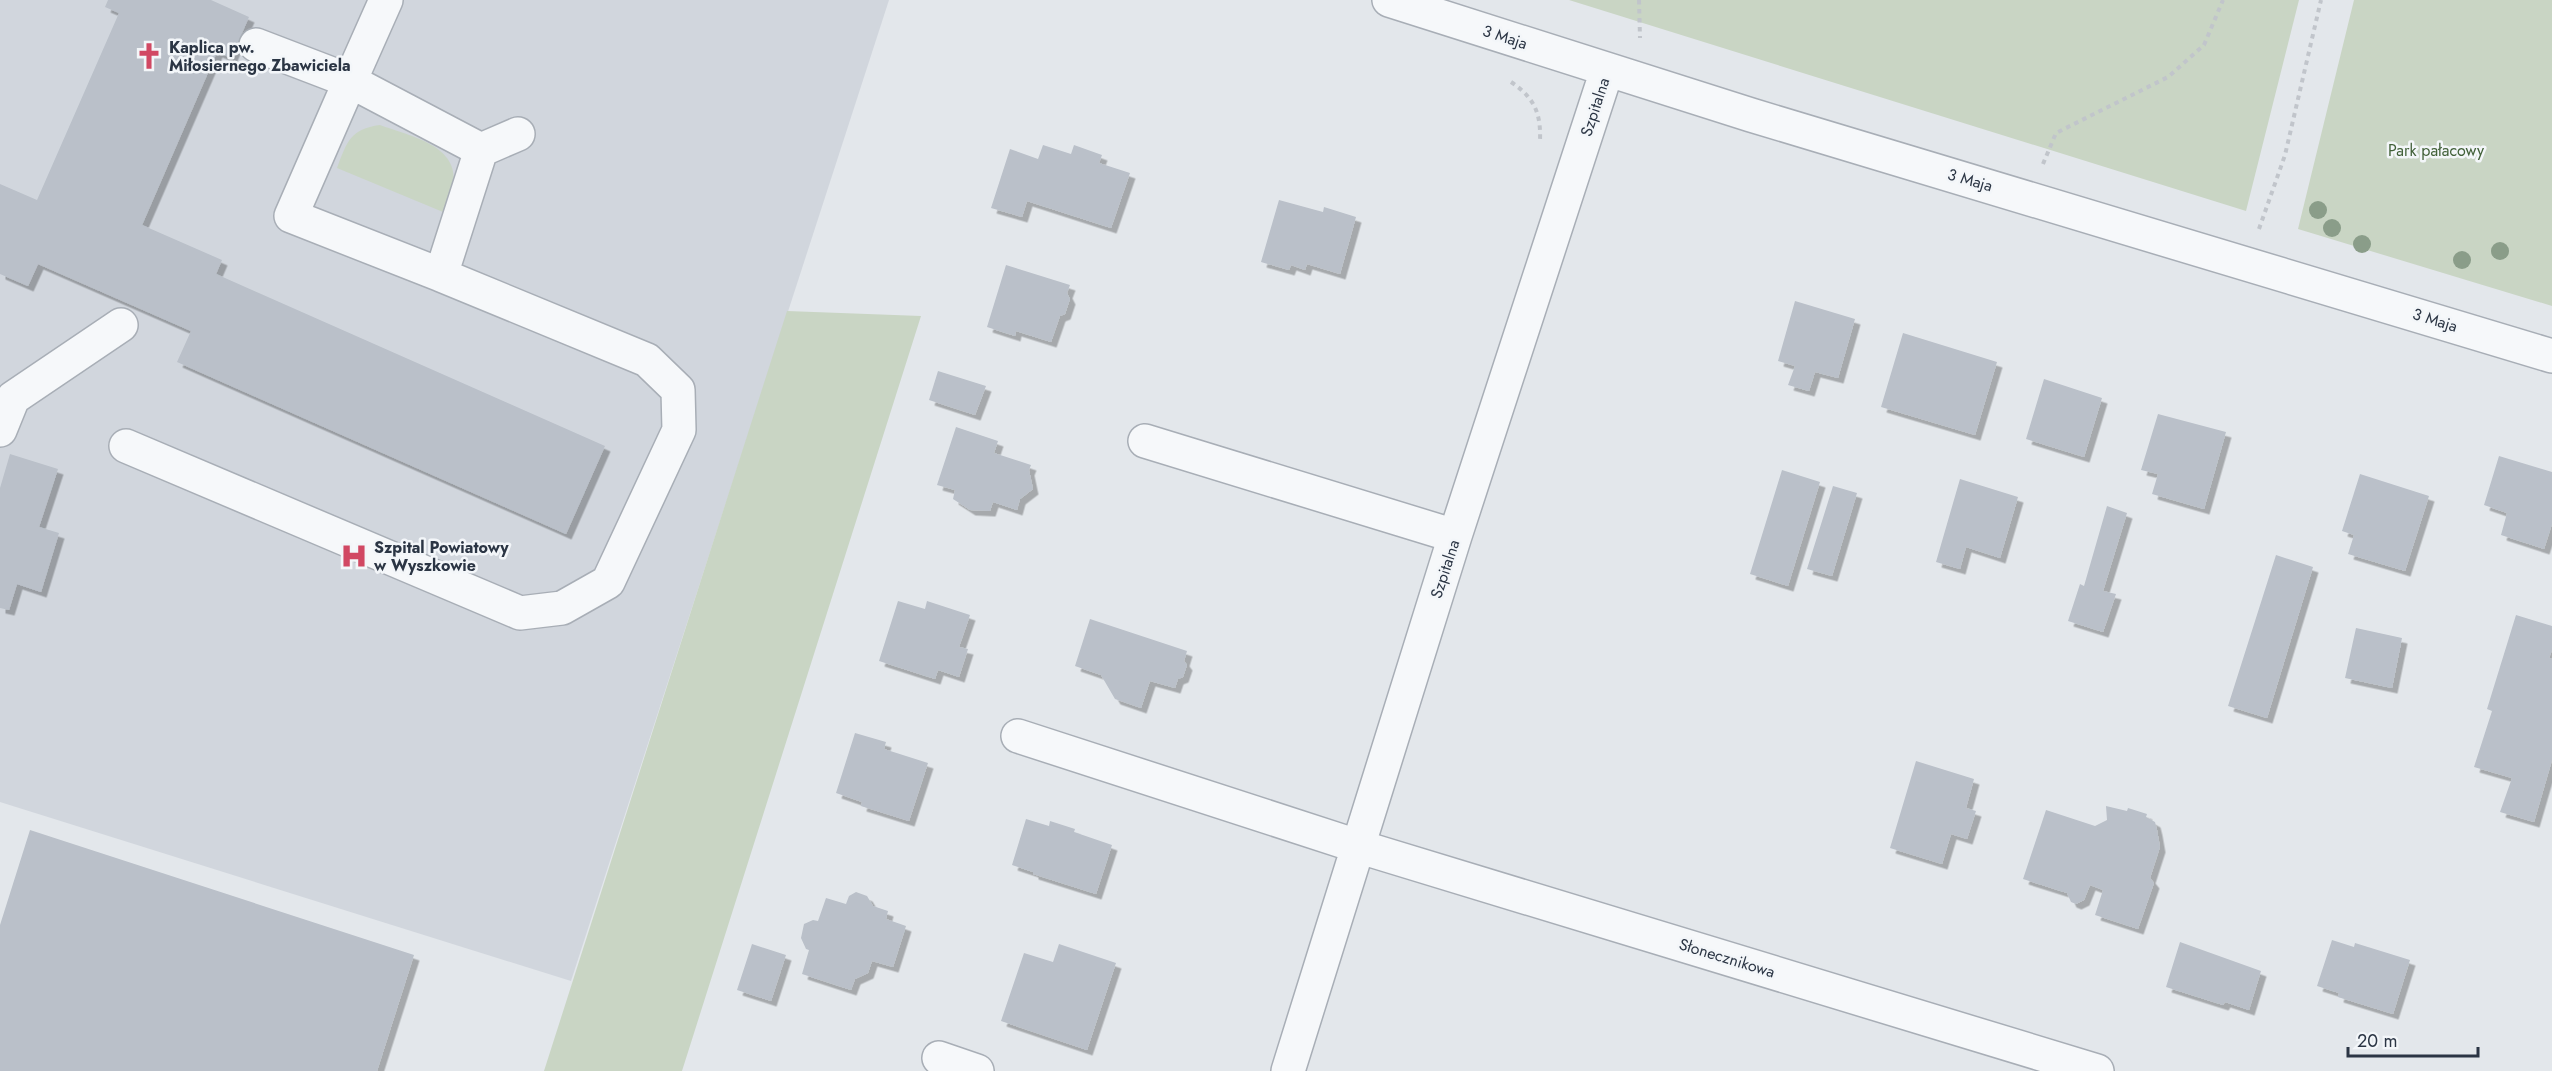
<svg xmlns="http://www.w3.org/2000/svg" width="2552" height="1071" viewBox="0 0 2552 1071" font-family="Jost,sans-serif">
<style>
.built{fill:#d1d6dd}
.green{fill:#c9d5c4}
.building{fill:#bac0c9;filter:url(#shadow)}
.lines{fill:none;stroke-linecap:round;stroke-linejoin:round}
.minor-casing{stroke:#a8aeb6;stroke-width:36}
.path{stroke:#c1c5cb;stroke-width:4;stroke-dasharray:4.5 4.5;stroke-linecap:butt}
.minor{stroke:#f6f8fa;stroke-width:33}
.tree{fill:#8a9d89}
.labels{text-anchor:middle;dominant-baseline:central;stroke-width:5;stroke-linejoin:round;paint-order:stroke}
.street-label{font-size:16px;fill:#2b3544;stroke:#f3f6f9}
.poi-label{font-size:16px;font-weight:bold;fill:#2b3544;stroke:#f3f6f9;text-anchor:start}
.park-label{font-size:16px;fill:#416038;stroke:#f3f6f9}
</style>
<defs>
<filter id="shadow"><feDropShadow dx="5.5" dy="5.5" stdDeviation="0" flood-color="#0004"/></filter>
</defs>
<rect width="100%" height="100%" fill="#e3e7eb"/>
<!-- built -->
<path class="built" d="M0 0H889L571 981 0 802Z"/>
<!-- green -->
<path class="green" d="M1569 0H2299L2246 211Z
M2354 0H2552V306L2298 229Z
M380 125C409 136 461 145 453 186 452 195 446 204 443 212L337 168C347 142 350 129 380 125Z
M787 311 921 316 682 1071H544Z"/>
<!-- building -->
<path class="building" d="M108 0H211L249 17 231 58 217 52 142 225 222 260 216 274 605 446 566 534 177 362 191 331 38 264 28 286 0 274V184L37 200 119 13 105 7Z
M1043 145 1071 154 1074 145 1102 155 1099 163 1130 173 1111 228 1027 201 1022 217 991 208 1010 149 1038 159Z
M1279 200 1323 212 1324 207 1356 217 1340 274 1307 264 1305 270 1291 265 1289 270 1261 262Z
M1006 265 1070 285 1067 293 1070 299 1065 314 1060 316 1051 342 1016 331 1015 336 987 327Z
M1795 301 1855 319 1838 378 1815 372 1809 391 1788 385 1795 366 1778 361Z
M1903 333 1997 362 1975 435 1881 407Z
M938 371 986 386 975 415 929 400Z
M2044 379 2102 398 2084 457 2026 439Z
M2158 414 2226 432 2204 509 2152 494 2158 474 2141 470Z
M956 427 998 441 994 453 1031 465 1029 470 1033 489 1020 499 1017 510 993 502 990 511 970 510 953 499 955 490 937 485Z
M10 454 58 469 39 527 59 533 41 592 17 584 9 610 0 608V488Z
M2499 456 2552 472V524L2544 549 2501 535 2507 513 2484 505Z
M1782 470 1820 482 1788 586 1750 574Z
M2360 474 2429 496 2405 571 2348 554 2354 535 2342 531Z
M1960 479 2018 497 2000 558 1966 547 1960 569 1936 562Z
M1833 486 1857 493 1832 576 1807 569Z
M2107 506 2127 513 2103 591 2116 594 2103 632 2068 621 2080 584 2084 586Z
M2276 555 2313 567 2267 718 2228 706Z
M898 601 925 609 927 601 970 615 959 647 968 649 959 677 938 670 935 679 879 661Z
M2516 615 2552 626V650L2549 658 2552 659V760L2534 822 2500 812 2512 778 2474 767 2492 711 2487 709Z
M1090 619 1187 651 1184 661 1187 665 1183 677 1178 679 1175 688 1150 681 1141 708 1115 699 1101 675 1075 666Z
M2356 628 2402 638 2392 688 2345 678Z
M855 733 886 742 884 749 928 763 909 821 861 806 862 802 836 793Z
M1916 761 1974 779 1966 808 1976 811 1967 839 1951 834 1942 864 1890 848Z
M2106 806 2127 811 2128 808 2147 814 2146 817 2155 822 2157 830 2160 847 2150 878 2154 883 2138 929 2095 915 2103 890 2090 885 2084 900 2076 904 2071 902 2067 893 2023 879 2046 810 2095 826 2107 820Z
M1026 819 1049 826 1050 821 1075 829 1074 832 1112 845 1096 894 1033 874V872L1012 865Z
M30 830 414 955 377 1071H0V925Z
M856 892 867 896 873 906 888 911 886 919 906 926 893 967 872 961 868 973 855 979 851 990 802 974 809 950 806 949 801 938 804 924 813 920 818 921 826 898 846 904 849 896Z
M2332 940 2354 947 2355 943 2410 960 2393 1014 2338 997 2339 993 2317 986Z
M2180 942 2261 971 2249 1010 2225 1002 2223 1005 2166 987Z
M752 944 786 955 771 1001 737 990Z
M1059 944 1116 963 1087 1050 1001 1021 1024 953 1053 962Z"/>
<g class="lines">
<defs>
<path id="minor" d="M386 0 350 81 481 150 518 134
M1389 0 1751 115 2552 356
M256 45 350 81 291 216 441 275 481 150
M0 430 13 398 121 325
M1145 441 1455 536
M126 446 520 613 562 608 608 582 679 430 678 390 647 360 441 275
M1018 736 1357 846 2097 1071
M939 1058 977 1071
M1288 1071 1455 536 1607 70"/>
</defs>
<!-- minor casing -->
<use href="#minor" class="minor-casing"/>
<!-- path -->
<path class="path" d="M1639 0 1640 38
M1511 82C1535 98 1541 114 1540 141
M2043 164 2056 133 2168 77 2204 45 2223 0
M2259 229 2285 155 2321 0"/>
<!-- minor -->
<use href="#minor" class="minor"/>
</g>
<!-- trees -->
<g class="tree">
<circle cx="2318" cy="210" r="9"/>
<circle cx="2332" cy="228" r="9"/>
<circle cx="2362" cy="244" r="9"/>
<circle cx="2500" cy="251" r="9"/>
<circle cx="2462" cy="260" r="9"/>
</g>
<!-- icons -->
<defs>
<symbol id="church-bare" viewBox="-9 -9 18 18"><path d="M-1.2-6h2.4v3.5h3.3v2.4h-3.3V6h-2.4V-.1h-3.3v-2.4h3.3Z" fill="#d14863" stroke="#f3f6f9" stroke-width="2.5" paint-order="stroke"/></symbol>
<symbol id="hospital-bare" viewBox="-9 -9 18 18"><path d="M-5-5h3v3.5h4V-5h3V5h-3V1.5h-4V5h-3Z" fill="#d14863" stroke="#f3f6f9" stroke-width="2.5" paint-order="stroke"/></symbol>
</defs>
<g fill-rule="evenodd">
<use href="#church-bare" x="130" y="37" width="38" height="38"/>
<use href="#hospital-bare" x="335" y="537" width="38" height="38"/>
</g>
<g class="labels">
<!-- street labels -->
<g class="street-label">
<text transform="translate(1505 37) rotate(18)">3 Maja</text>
<text transform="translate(1595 107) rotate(-72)">Szpitalna</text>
<text transform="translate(1970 180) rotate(16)">3 Maja</text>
<text transform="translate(2435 320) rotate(17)">3 Maja</text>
<text transform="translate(1445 569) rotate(-72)">Szpitalna</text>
<text transform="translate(1727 958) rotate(17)">Słonecznikowa</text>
</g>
<!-- poi labels -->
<g class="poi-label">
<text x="169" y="47">Kaplica pw.<tspan x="169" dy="18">Miłosiernego Zbawiciela</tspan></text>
<text x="374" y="547">Szpital Powiatowy<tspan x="374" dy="18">w Wyszkowie</tspan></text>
</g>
<!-- park labels -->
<g class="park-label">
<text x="2436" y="150">Park pałacowy</text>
</g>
</g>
<!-- scale -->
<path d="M2348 1047v9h130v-9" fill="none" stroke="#2b3544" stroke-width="3"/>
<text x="2357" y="1047" font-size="18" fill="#2b3544" stroke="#f3f6f9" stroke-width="4.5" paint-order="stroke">20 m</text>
</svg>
